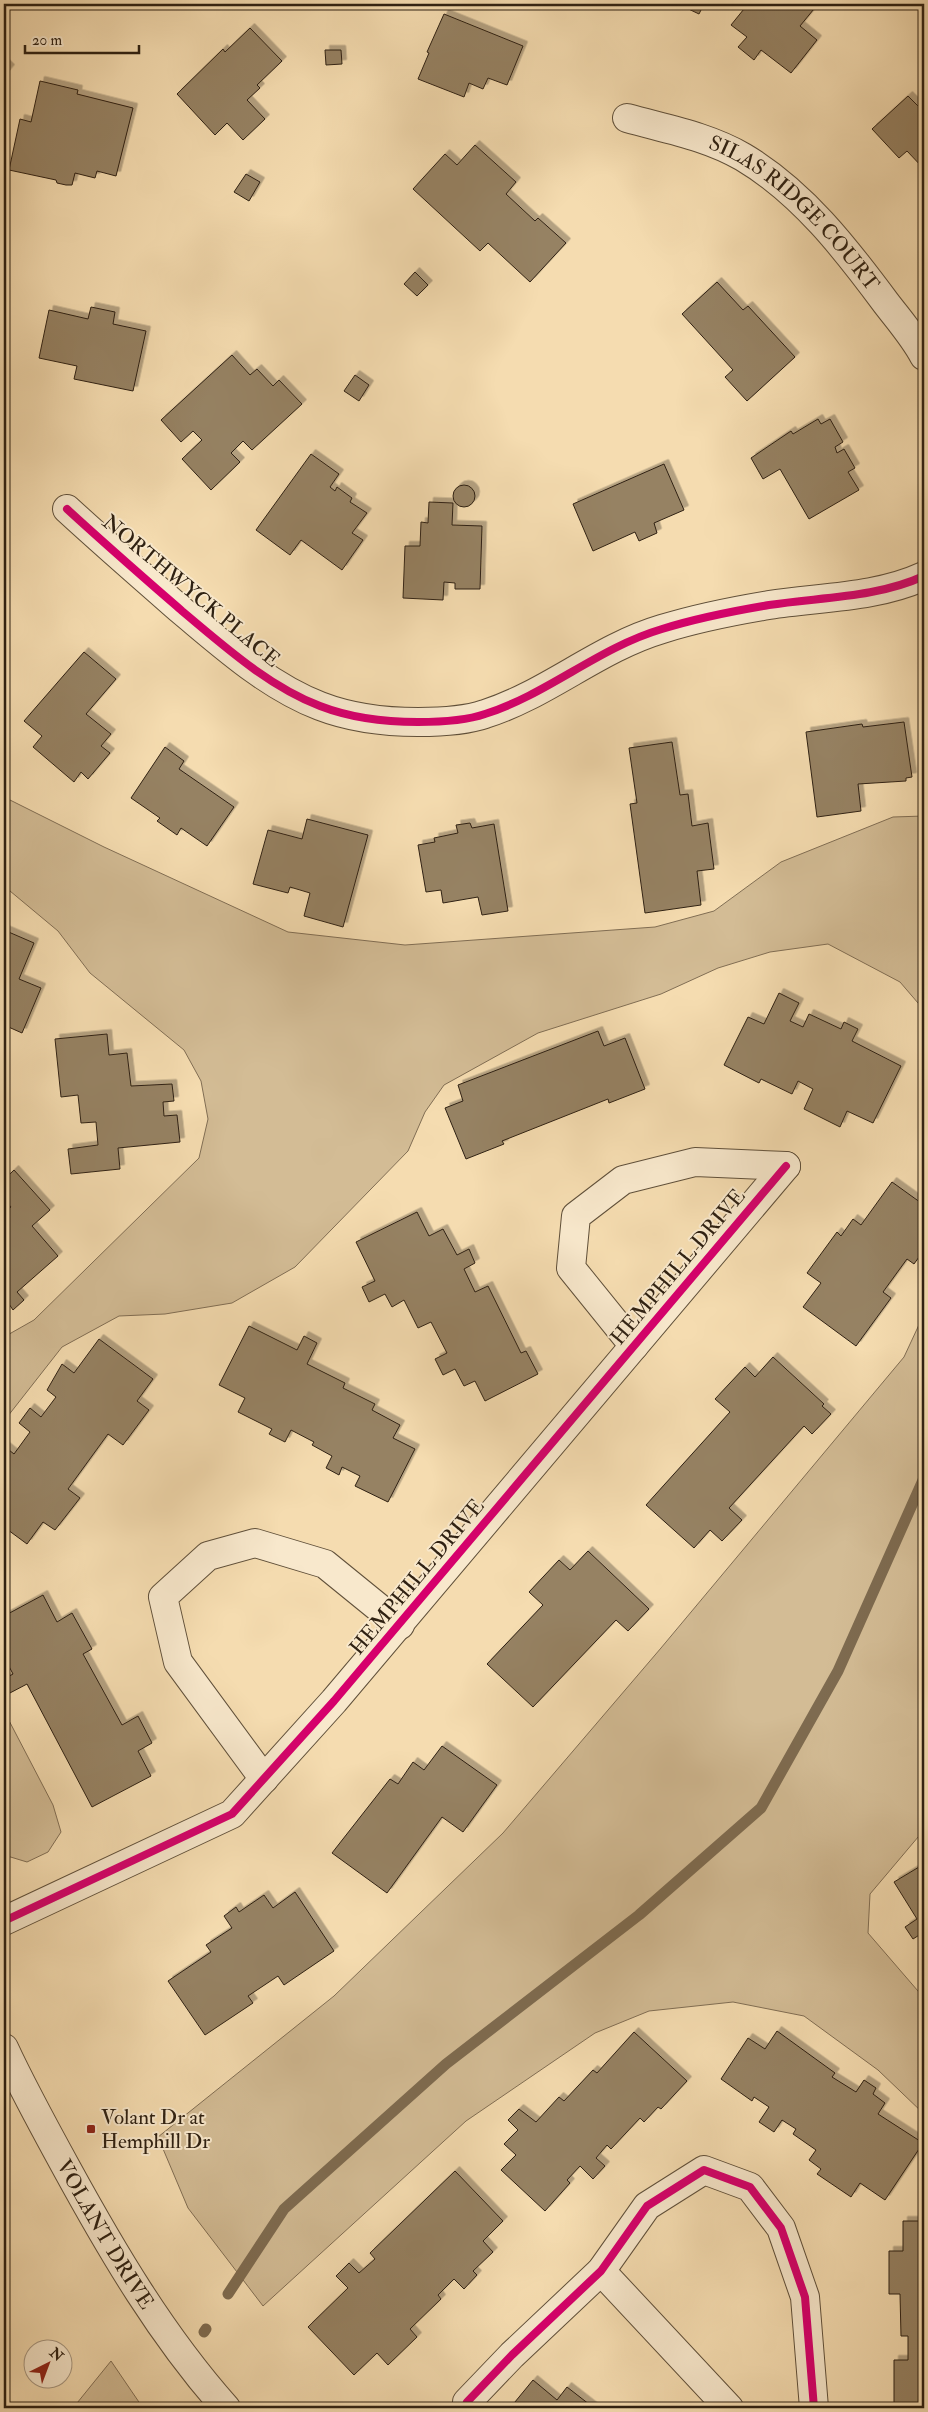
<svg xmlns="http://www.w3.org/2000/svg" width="928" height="2412" viewBox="0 0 928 2412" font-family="'IM FELL Double Pica',serif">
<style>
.green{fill:#d3bc95;stroke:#816e54}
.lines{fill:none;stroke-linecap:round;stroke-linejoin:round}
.stream{stroke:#7e6b50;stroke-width:11}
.building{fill:#968264;stroke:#2f2112;filter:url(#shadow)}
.minor-casing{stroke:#60503a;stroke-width:30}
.minor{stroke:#f8e8cc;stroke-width:28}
.cycleway-casing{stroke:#f8e8cc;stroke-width:11}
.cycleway{stroke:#d6006c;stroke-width:8}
.poi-dot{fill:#8f2418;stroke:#f8e8cc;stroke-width:2}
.labels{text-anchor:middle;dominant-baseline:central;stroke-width:4;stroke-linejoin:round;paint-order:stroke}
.street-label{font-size:21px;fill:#2f2112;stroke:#f8e8cc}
.poi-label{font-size:21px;fill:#2f2112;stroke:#f8e8cc;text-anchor:start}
</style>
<defs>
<filter id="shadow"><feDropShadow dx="4.5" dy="-4.5" stdDeviation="0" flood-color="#0004"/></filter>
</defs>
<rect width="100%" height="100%" fill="#f5dcb0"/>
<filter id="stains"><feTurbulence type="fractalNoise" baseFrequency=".004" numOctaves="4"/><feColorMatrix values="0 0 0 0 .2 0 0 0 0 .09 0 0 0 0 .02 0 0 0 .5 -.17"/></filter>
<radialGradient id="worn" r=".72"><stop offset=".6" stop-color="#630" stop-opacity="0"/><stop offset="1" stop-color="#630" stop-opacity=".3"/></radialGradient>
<!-- green -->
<path class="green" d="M4 797 104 847 288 932 405 945 655 927 714 911 781 862 893 817 924 816V1010L900 982 828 944 770 952 718 968 661 994 538 1033 444 1085 425 1112 408 1151 295 1267 232 1303 165 1314 119 1316 62 1347 4 1421V1337L34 1320 199 1158 208 1119 201 1081 184 1050 90 973 58 931 4 886Z
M924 1314V1830L870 1894 868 1933 924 1998V2114L878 2070 804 2016 733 2002 649 2011 595 2033 466 2121 263 2306 188 2208 158 2137 334 1996 503 1833 661 1648 904 1357Z
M4 1711 53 1805 61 1832 48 1852 27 1862 4 1855Z
M111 2361 143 2408H73Z"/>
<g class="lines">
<!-- stream -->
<path class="stream" d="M228 2294 284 2209 446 2064 639 1915 761 1808 838 1671 924 1478
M204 2332 206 2329"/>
</g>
<!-- building -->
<path class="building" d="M678 4H704L699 14Z
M748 4H818L800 26 817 40 791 73 761 50 754 60 738 47 747 37 731 25Z
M444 14 523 46 507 85 488 78 483 89 469 83 464 97 418 79 429 53 427 52Z
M250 28 282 61 257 85 260 88 247 100 265 119 243 140 227 123 215 135 177 94 223 49 225 52Z
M325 50H341L342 64 326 65Z
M4 63 10 69 4 76Z
M40 81 78 90 77 94 133 108 116 176 97 171 95 178 75 173 72 185H66L57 183 56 180 9 170 20 119 31 122Z
M908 96 918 106 924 100V169L907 151 899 158 872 129Z
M475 145 516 182 506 194 535 221 538 218 566 243 530 282 488 243 480 251 413 189 445 154 457 165Z
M246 174 260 182 249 201 234 192Z
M415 272 428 285 417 296 404 284Z
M717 282 743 310 748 306 795 357 747 401 725 377 733 370 682 314Z
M91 307 115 312 113 324 146 331 133 391 74 379 77 366 39 358 49 310 88 319Z
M232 355 250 375 257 369 273 386 279 380 302 404 252 450 243 441 231 453 240 462 211 490 182 459 202 440 193 431 181 442 161 420Z
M355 375 369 385 359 401 344 391Z
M818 419 821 424 830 419 843 442 835 447 837 453 844 449 855 468 848 472 859 490 809 519 780 469 763 479 751 458 791 431 793 434Z
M311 454 339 474 330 487 335 491 337 487 352 498 350 502 367 513 352 533 363 540 342 570 301 540 290 555 256 530Z
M664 464 684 510 654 523 657 533 639 541 635 532 593 551 573 504Z
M453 496a11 11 0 1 1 22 0a11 11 0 1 1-22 0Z
M429 502 453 503 452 525 482 526 480 589H455V583L444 582 443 600 403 598 405 546H420L421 522 428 523Z
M84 652 116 679 86 714 111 734 101 746 110 753 88 779 81 772 74 782 33 747 42 736 24 721Z
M904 722 912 777 906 778V781L858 784 861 811 817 817 806 732 862 724 863 727Z
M672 742 680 795 688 794 692 826 708 823 714 869 697 871 701 905 645 913 630 804 637 803 629 748Z
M165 747 184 761 179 769 234 807 207 846 181 828 177 835 157 821 160 818 131 798Z
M307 819 368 835 343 927 304 916 310 893 290 887 288 893 253 884 268 830 302 839Z
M470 823 472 828 494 824 508 911 482 915 478 897 443 903 441 890 426 892 418 845 435 842 434 838 458 833 456 825Z
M4 930 34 943 19 979 41 988 22 1033 4 1025V1013L8 1005 4 1003Z
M779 993 799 1003 790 1021 803 1027 809 1014 841 1029 844 1022 858 1029 852 1041 901 1066 873 1123 847 1111 840 1127 804 1109 813 1089 798 1081 792 1094 761 1079 759 1083 724 1065 748 1017 764 1024Z
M598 1031 604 1046 625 1038 645 1089 609 1103 608 1099 502 1141 504 1144 466 1159 445 1108 463 1101 458 1085Z
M107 1034 109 1055 127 1053 131 1086 172 1084 174 1101 163 1102 164 1116 177 1115 180 1142 118 1148 120 1169 71 1174 68 1149 98 1145 96 1122 81 1123 78 1095 61 1097 55 1039Z
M14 1170 50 1210 32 1226 58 1256 17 1292 24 1300 13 1310 9 1304 4 1308V1213L11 1207 4 1199V1180Z
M892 1182 924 1205V1250L914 1264 907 1259 883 1292 891 1298 856 1346 803 1307 821 1283 807 1273 837 1232 841 1236 853 1219 861 1225Z
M417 1212 429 1236 443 1229 457 1255 469 1249 475 1263 464 1269 475 1292 488 1286 521 1353 526 1351 538 1374 485 1401 475 1381 464 1386 455 1369 443 1375 435 1359 447 1353 431 1322 418 1328 404 1300 392 1307 385 1294 369 1302 362 1287 375 1281 356 1242Z
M249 1326 297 1350 304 1336 317 1343 307 1364 345 1383 343 1388 375 1404 372 1410 400 1425 393 1438 415 1449 388 1502 355 1486 360 1476 342 1467 339 1475 326 1468 332 1456 312 1445 314 1442 291 1430 285 1442 269 1434 272 1429 238 1412 245 1398 219 1385Z
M99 1339 153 1379 137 1401 149 1410 123 1445 108 1434 68 1489 80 1498 55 1530 43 1522 27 1544 4 1527V1446L14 1454 30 1432 19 1423 30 1408 41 1417 56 1397 47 1390 62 1364 74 1373Z
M773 1357 824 1404 822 1406 831 1414 812 1434 804 1426 729 1508 742 1520 722 1541 710 1530 694 1548 646 1505 730 1412 715 1399 745 1367 755 1377Z
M588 1551 649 1609 628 1631 616 1620 533 1707 487 1664 543 1605 529 1592 559 1560 570 1570Z
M43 1595 57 1622 72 1613 92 1649 83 1654 122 1725 138 1716 152 1743 138 1751 151 1776 92 1807 27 1684 8 1694 4 1685V1679L13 1674 4 1657V1616Z
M442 1746 497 1785 463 1832 442 1817 387 1893 332 1853 390 1779 398 1784 413 1762 424 1770Z
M924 1864V1932L913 1939 905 1927 917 1919 894 1882Z
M295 1892 334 1951 284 1985 278 1976 248 1996 253 2003 205 2035 168 1981 211 1952 206 1945 232 1928 224 1916 236 1907 239 1912 264 1895 273 1908Z
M777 2031 835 2073 832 2077 856 2092 864 2080 876 2088 873 2094 885 2103 878 2114 923 2143 885 2200 860 2183 851 2197 817 2174 821 2169 809 2160 816 2150 793 2134 796 2129 782 2120 774 2132 759 2122 769 2107 754 2097 752 2101 721 2079 748 2038 765 2049Z
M634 2032 687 2081 661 2109 658 2107 644 2122 640 2118 611 2149 607 2145 596 2158 605 2166 593 2179 580 2166 567 2180 570 2183 545 2211 501 2170 516 2155 504 2144 518 2130 508 2120 519 2109 536 2122 559 2097 564 2101 593 2070 597 2073Z
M455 2171 503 2221 483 2241 493 2252 473 2271 477 2275 464 2289 454 2279 438 2295 441 2299 410 2329 417 2337 388 2365 377 2353 354 2375 308 2327 348 2288 336 2276 349 2263 359 2273 375 2259 370 2253Z
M903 2221H924V2408H917V2404L894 2405V2360H908V2336H901L900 2294H889V2251H903Z
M533 2380 557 2400 567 2387 594 2408H510Z"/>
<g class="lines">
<defs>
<g id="minor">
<path id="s1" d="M627 118C666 129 707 136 743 157 802 192 846 249 886 303 899 320 914 337 924 356"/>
<path d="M67 509C105 544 143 577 182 611 224 646 268 686 320 706 351 718 385 722 418 722 440 722 465 721 485 714 548 694 598 648 662 629 697 618 733 611 769 605 821 597 876 598 924 576"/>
<path d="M634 1346 571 1268 576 1216 623 1180 695 1162 786 1166"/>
<path d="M264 1779 178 1662 163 1597 208 1556 255 1543 325 1564 400 1625"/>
<path d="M4 1921 232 1814 334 1701 786 1166"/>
<path id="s2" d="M4 2048C23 2089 45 2129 67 2169 113 2253 162 2336 226 2408"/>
<path d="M601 2271 729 2408"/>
<path d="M467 2402 512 2355 601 2271 647 2206 704 2170 750 2187 781 2228 805 2297 814 2408"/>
</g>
</defs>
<!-- minor casing -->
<use href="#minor" class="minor-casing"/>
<!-- minor -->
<use href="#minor" class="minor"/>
<defs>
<path id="cycleway" d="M67 509C105 544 143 577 182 611 224 646 268 686 320 706 351 718 385 722 418 722 440 722 465 721 485 714 548 694 598 648 662 629 697 618 733 611 769 605 821 597 876 598 924 576
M4 1921 232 1814 334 1701 786 1166
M467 2402 512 2355 601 2271 647 2206 704 2170 750 2187 781 2228 805 2297 814 2408"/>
</defs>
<!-- cycleway casing -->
<use href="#cycleway" class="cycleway-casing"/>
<!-- cycleway -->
<use href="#cycleway" class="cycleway"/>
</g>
<!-- markers -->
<rect class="poi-dot" x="86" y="2124" width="10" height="10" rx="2.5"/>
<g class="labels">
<!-- street labels -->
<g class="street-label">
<text stroke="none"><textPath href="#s1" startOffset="198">SILAS RIDGE COURT</textPath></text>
<text transform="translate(191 591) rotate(40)">NORTHWYCK PLACE</text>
<text transform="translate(678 1267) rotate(-50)">HEMPHILL DRIVE</text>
<text transform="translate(417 1577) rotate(-50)">HEMPHILL DRIVE</text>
<text stroke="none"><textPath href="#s2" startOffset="212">VOLANT DRIVE</textPath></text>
</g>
<!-- poi labels -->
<g class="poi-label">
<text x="101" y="2117">Volant Dr at<tspan x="101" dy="24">Hemphill Dr</tspan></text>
</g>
</g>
<!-- margin -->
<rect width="928" height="2412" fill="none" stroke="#f5dcb0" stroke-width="20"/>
<rect x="5" y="5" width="918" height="2402" fill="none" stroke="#2f2112" stroke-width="2.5"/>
<rect x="10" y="10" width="908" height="2392" fill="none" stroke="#2f2112"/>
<!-- north arrow -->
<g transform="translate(48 2364) rotate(42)"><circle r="24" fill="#f8e8cc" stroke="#a89882"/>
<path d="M0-4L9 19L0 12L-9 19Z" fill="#8f2418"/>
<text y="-8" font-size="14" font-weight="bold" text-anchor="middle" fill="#2f2112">N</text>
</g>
<!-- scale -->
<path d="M25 45v8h114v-8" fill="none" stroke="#2f2112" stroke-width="2.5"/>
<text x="32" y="45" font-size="15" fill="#2f2112" stroke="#f8e8cc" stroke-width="4" paint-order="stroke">20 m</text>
<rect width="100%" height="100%" filter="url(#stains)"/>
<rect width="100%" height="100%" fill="url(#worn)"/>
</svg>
